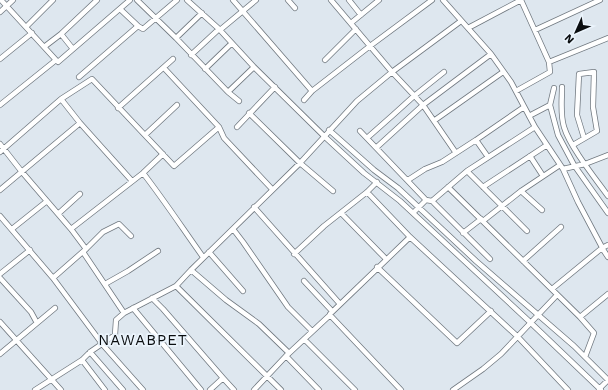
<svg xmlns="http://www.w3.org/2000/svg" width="608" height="390" viewBox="0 0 608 390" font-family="'Work Sans',sans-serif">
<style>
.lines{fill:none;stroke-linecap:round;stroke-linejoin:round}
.minor-casing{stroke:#717980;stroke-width:6}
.minor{stroke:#fff;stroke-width:4.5}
.labels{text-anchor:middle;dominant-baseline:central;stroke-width:3.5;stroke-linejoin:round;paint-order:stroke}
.quarter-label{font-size:15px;letter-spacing:1px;fill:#0a0d0f;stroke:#ebf4fc}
</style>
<rect width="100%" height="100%" fill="#dee7ef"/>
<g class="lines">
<defs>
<path id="minor" d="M1 0 56 60
M137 0 176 38 228 92 239 101
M187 0 219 29 254 67 324 136 364 173 400 201 531 323 601 390
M233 0 312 91
M288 0 295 8
M331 0 392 72 423 105 456 153
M349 0 361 15
M443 0 491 54 511 82 535 127 563 169 578 202 604 251 608 257
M120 9 138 26 143 29 177 0
M0 12 13 0
M351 23 379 0
M26 27 53 0
M468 28 521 0
M220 30 256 0
M535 30 600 0
M61 34 73 49
M176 38 202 13
M44 47 61 34 97 0
M191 55 219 29
M0 59 32 33
M325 60 356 29
M549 62 608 38
M164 68 219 127 224 138 272 189
M205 69 232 43
M79 77 138 26
M562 87C562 100 560 114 564 127 570 147 595 178 608 196
M554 88 550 105 558 135 574 165 608 213
M516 91 550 72 549 62 521 0
M228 92 254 67
M61 99 80 123 132 181
M304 100 312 91 370 46 432 0
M0 105 56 60 58 62 130 0
M118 108 173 59
M249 113 300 163 333 191
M529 116 550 105
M435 120 503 72
M237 127 275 87
M329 130 374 170 398 188 476 261 574 346 608 380
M360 131 426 200 432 201 490 259
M145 135 177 105
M367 138 393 115 414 96 444 72
M476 140 488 157
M0 144 22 172 71 229 86 249
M573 145 597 131 593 107 594 72 579 74 577 115 584 138
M377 147 423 105 491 54
M0 152 61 99 92 79 174 166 219 127
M530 156 543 176
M563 169 585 164 608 155
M467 171 527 231
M143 173C164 200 183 229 203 257
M408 180 425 169 442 162 476 140 524 107
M448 187 580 317 594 333 585 357
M483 187 547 145
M0 190 80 123
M521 191 542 210
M367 192 410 237 518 337 568 390
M432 201 467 171 535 127
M254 207 340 304
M341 213 386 259
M413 213 426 200
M58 214 80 194
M0 216 53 278 103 345 143 390
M483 221 521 191 560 165
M12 229 47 201
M71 229 143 173 163 154
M233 229 243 242 288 307 312 331
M463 233 481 219
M83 252 124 313
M209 252 243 291
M294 254 324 226 367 192 377 182
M523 261 561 227
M377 267 457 343 491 311
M191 270 226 300 259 324 289 353
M0 274 30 250
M0 278 31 312 37 323
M53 278 86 249 103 232 119 224 131 236
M304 281 332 311
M105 284 128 271 158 251
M176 286 281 390
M552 289 602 248 608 245
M152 298 163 309 223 378 210 390
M133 308 201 390
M580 317 608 294
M0 322 61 390
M304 339 355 390
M90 352 123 390
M0 354 55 308
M286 356 319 390
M82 360 105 390
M223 378 234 390
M599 389 608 380
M35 390 82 360 90 352 115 335 116 320 124 313 176 286 191 270 300 163 357 101 392 72 461 21
M254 390 286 356 330 315
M401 390 330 315V314L410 237
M453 390 483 369 501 354 557 295"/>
</defs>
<!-- minor casing -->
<use href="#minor" class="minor-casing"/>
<!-- minor -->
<use href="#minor" class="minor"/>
</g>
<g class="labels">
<!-- quarter labels -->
<g class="quarter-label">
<text x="143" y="340">NAWABPET</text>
</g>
</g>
<!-- north arrow -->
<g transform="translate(576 32) rotate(225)" stroke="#ebf4fc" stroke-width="3" paint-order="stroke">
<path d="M0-3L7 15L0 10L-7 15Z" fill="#0a0d0f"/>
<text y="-6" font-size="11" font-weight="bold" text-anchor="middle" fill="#0a0d0f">N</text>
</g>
</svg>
